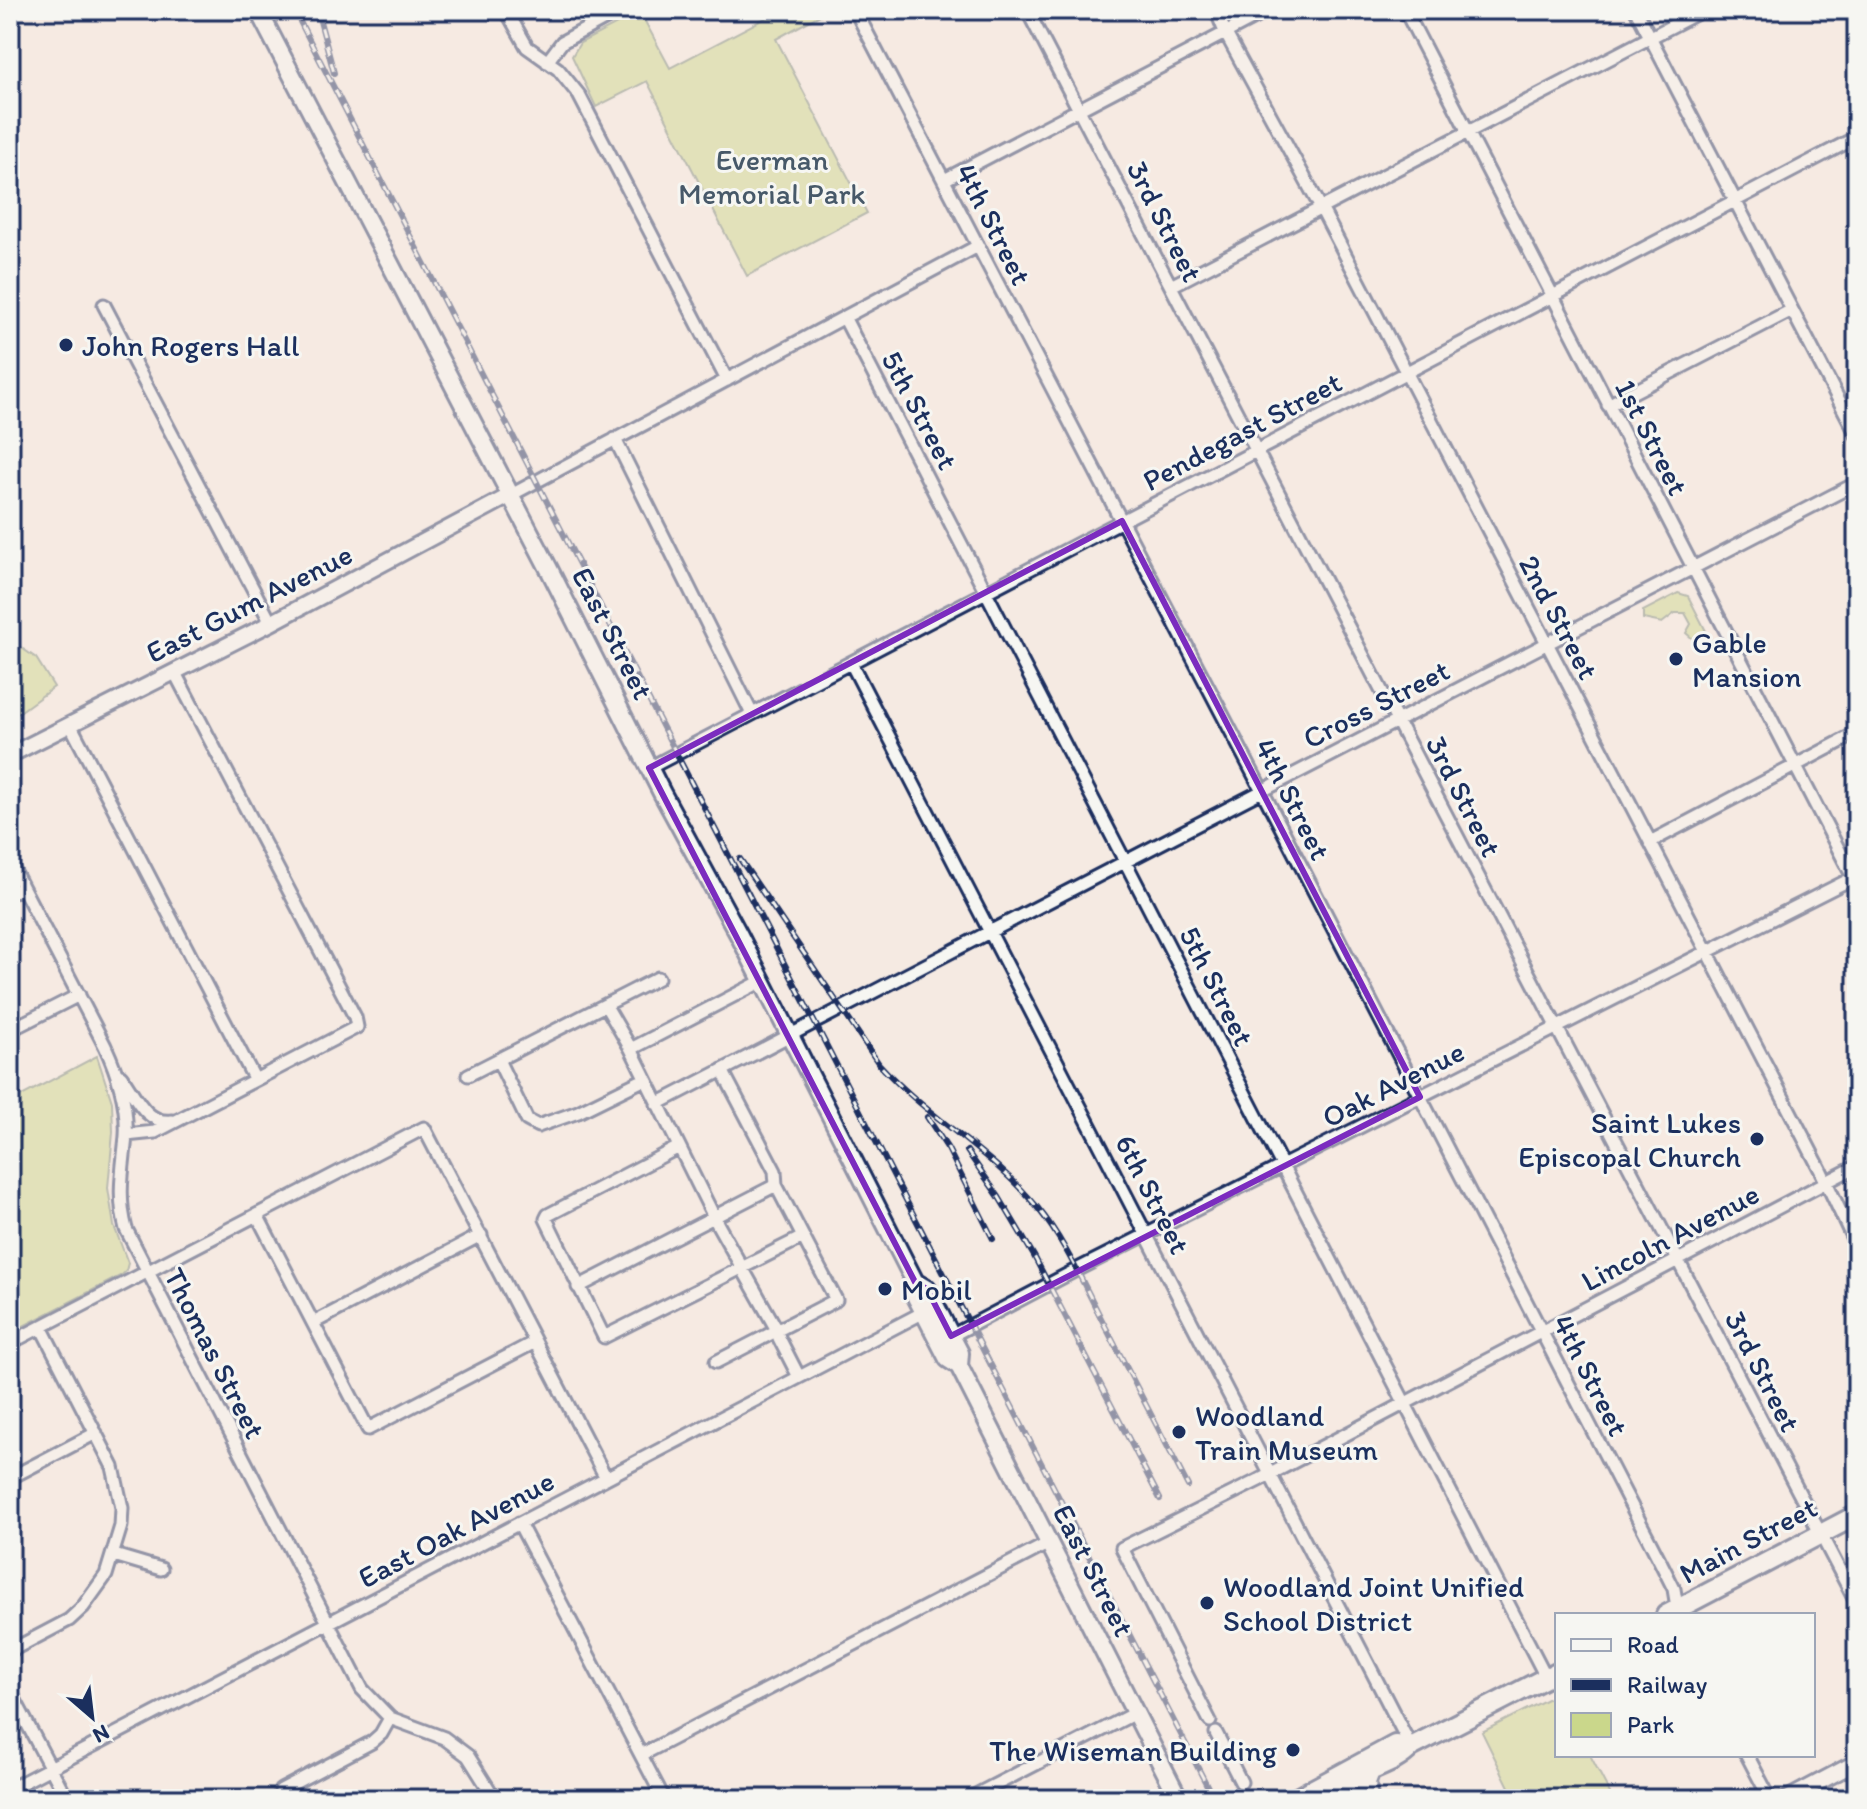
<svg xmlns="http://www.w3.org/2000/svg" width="1867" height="1809" viewBox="0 0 1867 1809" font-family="Itim,sans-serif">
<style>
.green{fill:#cad78b;stroke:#728374;stroke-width:2}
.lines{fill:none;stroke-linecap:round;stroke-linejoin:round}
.minor-casing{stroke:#1b2f5e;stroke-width:17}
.tertiary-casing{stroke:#1b2f5e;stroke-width:20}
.secondary-casing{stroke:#1b2f5e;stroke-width:22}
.primary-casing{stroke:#1b2f5e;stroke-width:24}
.minor{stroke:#f6f6f2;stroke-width:11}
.tertiary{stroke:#f6f6f2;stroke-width:14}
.secondary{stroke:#f6f6f2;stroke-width:16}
.primary{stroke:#f6f6f2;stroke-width:18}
.rail-casing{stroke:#1b2f5e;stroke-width:6}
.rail{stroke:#f6f6f2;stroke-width:3;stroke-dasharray:9;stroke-linecap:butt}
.marked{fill:none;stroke:#7b2cbf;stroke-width:6;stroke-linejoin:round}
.poi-dot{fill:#1b2f5e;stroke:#f6f6f2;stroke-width:3}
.labels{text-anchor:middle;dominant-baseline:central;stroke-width:6;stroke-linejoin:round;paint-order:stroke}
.park-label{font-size:30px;fill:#475969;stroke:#f6f6f2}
.street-label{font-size:30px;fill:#1b2f5e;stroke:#f6f6f2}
.poi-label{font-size:30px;fill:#1b2f5e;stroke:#f6f6f2;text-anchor:start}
</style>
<rect width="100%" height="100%" fill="#f5eae2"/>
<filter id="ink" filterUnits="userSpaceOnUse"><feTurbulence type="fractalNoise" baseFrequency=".0125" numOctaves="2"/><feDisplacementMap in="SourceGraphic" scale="16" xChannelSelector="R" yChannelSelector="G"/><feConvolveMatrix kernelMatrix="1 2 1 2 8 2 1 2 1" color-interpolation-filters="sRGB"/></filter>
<g filter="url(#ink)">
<!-- green -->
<path class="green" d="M781 10H829L776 39 867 213 747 276 647 81 596 107 572 56 580 43 640 12 670 68Z
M1678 593 1688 596 1707 633 1706 638 1695 641 1686 633 1691 624 1685 613H1675L1662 623 1643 619V611Z
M10 640 36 658 54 687 10 719Z
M97 1056 112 1102 113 1132 108 1188 114 1226 128 1263 126 1271 122 1275 10 1333V1102Z
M1557 1694V1755H1590L1613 1799H1515L1482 1732Z"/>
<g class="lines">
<defs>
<path id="minor" d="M506 10 527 47 558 69 579 95 727 380
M855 10 1268 802 1662 1565 1674 1589 1678 1613
M1027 10 1857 1604
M1216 10 1225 32 1321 208 1820 1169 1857 1247
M1405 10 1857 885
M1636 10 1857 435
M547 62 562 42 621 10
M944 180 1269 10
M1171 286 1703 10
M104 305 271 623
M844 317 1546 1677
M1608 405 1792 310
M615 439 752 714
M511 495 978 246
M851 663 1411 1747
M70 724 255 1080
M649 768 1857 137
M1650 842 1857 733
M10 863 105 1046C118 1074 128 1104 126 1136 123 1169 117 1196 126 1229L362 1689 390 1718 444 1738 468 1756 495 1799
M10 894 22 887
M606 1006 631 1049 718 1225 777 1330 779 1338 799 1377
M10 1030 79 995
M631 1049 762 981
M498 1060 527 1120 538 1126 578 1112 645 1079
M468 1075 658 978
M121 1076C135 1095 146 1125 172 1121
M657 1104 1857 483
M126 1135 155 1132 357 1027 355 1017 174 671
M679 1147 548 1215 546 1219 604 1337 803 1237
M257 1215 368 1429 535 1342
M578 1287 776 1185
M313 1323 481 1235
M951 1336 1076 1270 1857 876
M10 1343 424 1128 606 1478
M716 1362 836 1300 776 1185 775 1171 722 1070
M10 1478 96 1433
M519 1523 664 1799
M114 1555 161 1569
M10 1651 69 1620 83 1607 106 1575 121 1526 122 1508 113 1467 41 1327
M10 1691 67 1799
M1210 1721 1122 1548 1259 1480 1857 1166
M1216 1733 1241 1782
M641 1755 1049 1543
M1747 1755 1770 1799
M10 1789 924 1312
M281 1790 372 1742 381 1734 390 1718
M968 1799 1135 1713"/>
<path id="tertiary" d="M10 755 271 623 511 495
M1787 1799 1857 1762"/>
<path id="secondary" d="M258 10 549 569 662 793 739 935 915 1282V1295L948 1359 959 1366 1179 1799
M915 1282 927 1289 951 1336 960 1353 959 1366"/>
<path id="primary" d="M1666 1615 1857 1515
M1295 1799 1395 1745 1411 1747
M1329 1799C1338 1793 1346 1785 1355 1779 1374 1767 1395 1764 1411 1747L1557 1672
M1368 1799 1366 1782 1369 1774"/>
</defs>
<!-- minor casing -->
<use href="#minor" class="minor-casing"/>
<!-- tertiary casing -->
<use href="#tertiary" class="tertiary-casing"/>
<!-- secondary casing -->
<use href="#secondary" class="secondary-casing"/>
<!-- primary casing -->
<use href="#primary" class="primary-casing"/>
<!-- minor -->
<use href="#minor" class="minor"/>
<!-- tertiary -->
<use href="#tertiary" class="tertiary"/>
<!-- secondary -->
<use href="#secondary" class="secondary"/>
<!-- primary -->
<use href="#primary" class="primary"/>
<defs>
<path id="rail" d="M294 10 1214 1799
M317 10 334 73
M740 859 879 1064C927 1117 992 1152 1037 1207 1064 1240 1082 1281 1101 1318 1130 1374 1159 1430 1188 1486
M927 1117 948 1149 993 1239
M967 1151 999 1197 1034 1256 1160 1499"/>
</defs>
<!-- rail casing -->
<use href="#rail" class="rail-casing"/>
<!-- rail -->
<use href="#rail" class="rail"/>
</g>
</g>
<!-- marked area -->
<path d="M0 0H1867V1809H0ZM1122 521 1420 1097 951 1336 927 1289 915 1282 649 768Z" fill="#f5eae2" fill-opacity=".55" fill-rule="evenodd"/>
<path class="marked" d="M1122 521 1420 1097 951 1336 927 1289 915 1282 649 768Z"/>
<!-- markers -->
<g class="poi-dot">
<circle cx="66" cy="345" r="8"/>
<circle cx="1676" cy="659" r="8"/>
<circle cx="1757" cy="1139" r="8"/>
<circle cx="885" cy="1289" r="8"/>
<circle cx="1179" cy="1432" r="8"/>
<circle cx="1207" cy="1603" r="8"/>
<circle cx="1293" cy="1750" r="8"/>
</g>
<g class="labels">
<!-- park labels -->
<g class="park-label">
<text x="772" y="159">Everman<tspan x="772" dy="34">Memorial Park</tspan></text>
</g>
<!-- street labels -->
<g class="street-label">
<text transform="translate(1165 221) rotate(63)">3rd Street</text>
<text transform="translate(994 224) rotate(63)">4th Street</text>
<text transform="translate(920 410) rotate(62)">5th Street</text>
<text transform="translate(1242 431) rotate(-28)">Pendegast Street</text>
<text transform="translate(1652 437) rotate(63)">1st Street</text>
<text transform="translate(249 603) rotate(-27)">East Gum Avenue</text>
<text transform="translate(1559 617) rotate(62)">2nd Street</text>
<text transform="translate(613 633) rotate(63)">East Street</text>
<text transform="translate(1376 704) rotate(-27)">Cross Street</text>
<text transform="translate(1464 796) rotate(63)">3rd Street</text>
<text transform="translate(1293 799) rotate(63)">4th Street</text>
<text transform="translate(1217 986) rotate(63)">5th Street</text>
<text transform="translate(1393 1084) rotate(-27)">Oak Avenue</text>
<text transform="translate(1153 1194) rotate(63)">6th Street</text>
<text transform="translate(1670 1237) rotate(-28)">Lincoln Avenue</text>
<text transform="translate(215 1353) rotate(63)">Thomas Street</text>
<text transform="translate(1763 1371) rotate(63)">3rd Street</text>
<text transform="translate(1591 1375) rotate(63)">4th Street</text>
<text transform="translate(456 1529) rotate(-28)">East Oak Avenue</text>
<text transform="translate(1748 1540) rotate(-28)">Main Street</text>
<text transform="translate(1094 1570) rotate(63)">East Street</text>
</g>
<!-- poi labels -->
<g class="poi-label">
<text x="82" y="345">John Rogers Hall</text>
<text x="1692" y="642">Gable<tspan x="1692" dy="34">Mansion</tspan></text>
<text x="1741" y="1122" text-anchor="end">Saint Lukes<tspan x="1741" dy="34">Episcopal Church</tspan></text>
<text x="901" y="1289">Mobil</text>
<text x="1195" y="1415">Woodland<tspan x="1195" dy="34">Train Museum</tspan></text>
<text x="1223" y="1586">Woodland Joint Unified<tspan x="1223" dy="34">School District</tspan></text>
<text x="1277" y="1750" text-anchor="end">The Wiseman Building</text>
</g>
</g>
<!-- margin -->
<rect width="1867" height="1809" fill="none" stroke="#f6f6f2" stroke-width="40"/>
<rect x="20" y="20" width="1827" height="1769" fill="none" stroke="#1b2f5e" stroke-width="3" filter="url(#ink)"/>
<!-- legend -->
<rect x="1555" y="1613" width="260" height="144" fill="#f6f6f2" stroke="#9ea6b7" stroke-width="2"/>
<rect x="1571" y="1639" width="40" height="12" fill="#f6f6f2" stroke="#9ea6b7" stroke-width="2"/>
<text x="1627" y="1653" font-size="24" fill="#1b2f5e">Road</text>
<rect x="1571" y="1679" width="40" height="12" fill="#1b2f5e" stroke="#9ea6b7" stroke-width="2"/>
<text x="1627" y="1693" font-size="24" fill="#1b2f5e">Railway</text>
<rect x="1571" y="1713" width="40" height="24" fill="#cad78b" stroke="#9ea6b7" stroke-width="2"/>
<text x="1627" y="1733" font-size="24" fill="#1b2f5e">Park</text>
<!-- north arrow -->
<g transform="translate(92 1717) rotate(152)" stroke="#f6f6f2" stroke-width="6" paint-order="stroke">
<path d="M0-6L14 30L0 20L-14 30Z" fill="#1b2f5e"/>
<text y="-12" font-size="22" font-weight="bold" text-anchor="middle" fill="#1b2f5e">N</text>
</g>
</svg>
